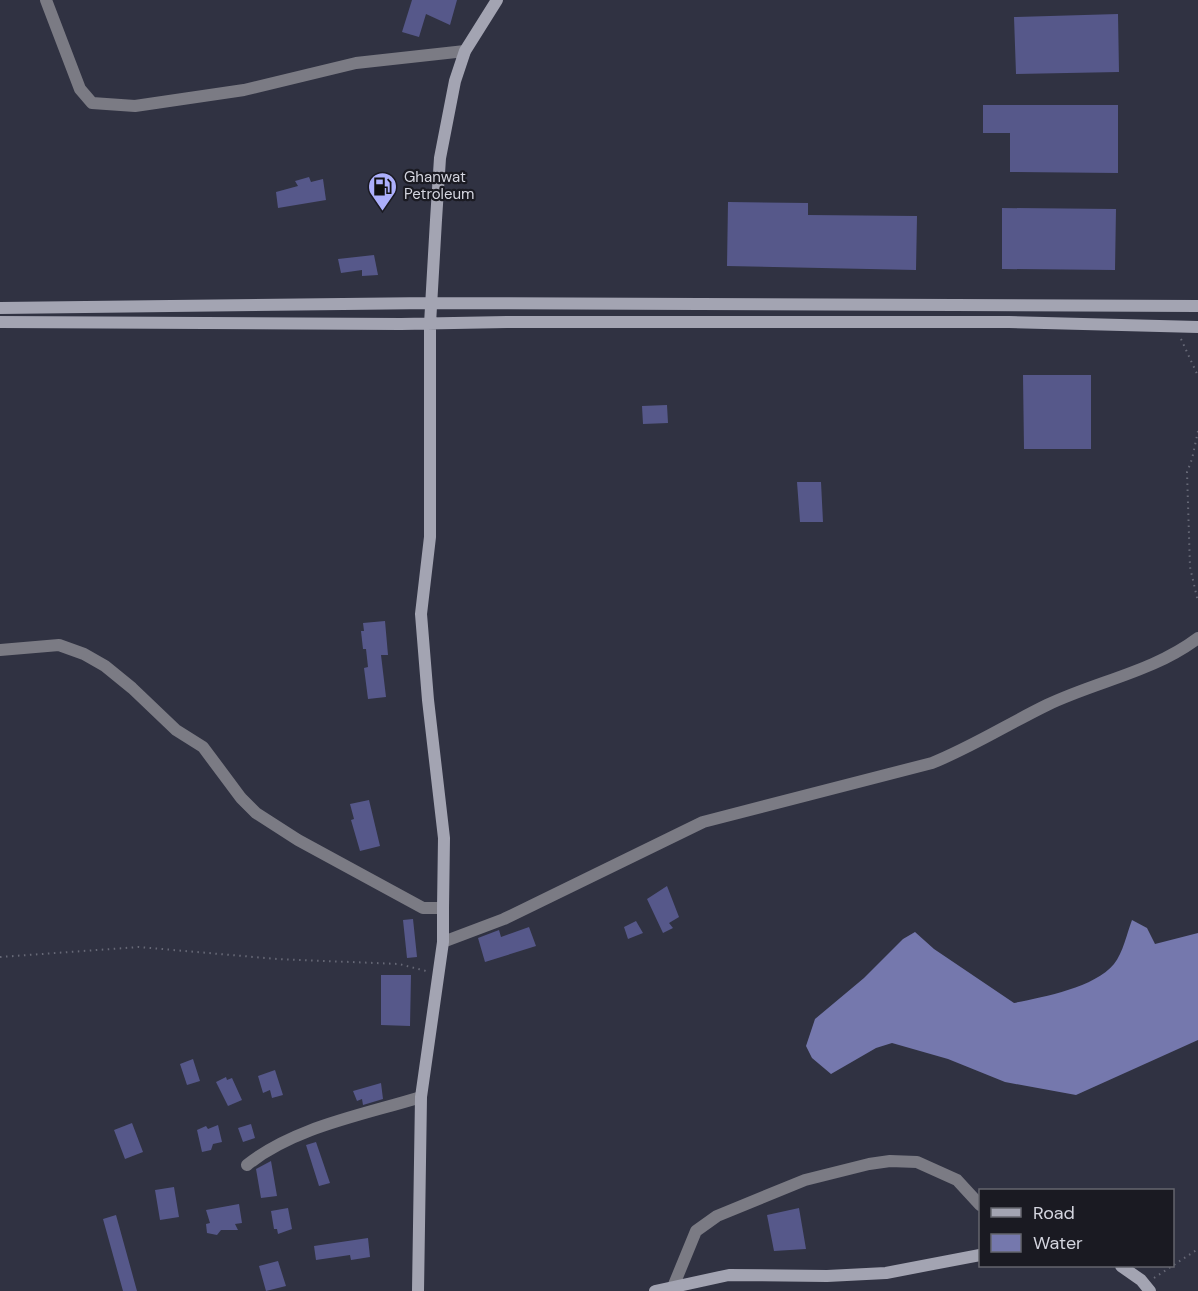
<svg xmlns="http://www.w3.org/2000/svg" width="1198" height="1291" viewBox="0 0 1198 1291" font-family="'DM Sans',sans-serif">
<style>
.water{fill:#7578ad}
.building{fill:#56588a}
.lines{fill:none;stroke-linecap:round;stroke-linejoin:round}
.path{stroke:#676977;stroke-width:2;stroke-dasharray:1.5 4.5;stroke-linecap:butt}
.street{stroke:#7b7b84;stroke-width:12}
.secondary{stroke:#a3a4b2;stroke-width:12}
.labels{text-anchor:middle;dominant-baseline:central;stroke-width:4.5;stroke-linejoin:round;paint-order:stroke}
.poi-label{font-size:15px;fill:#d4d5df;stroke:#1a1a22;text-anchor:start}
</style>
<rect width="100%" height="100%" fill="#303242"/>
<!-- water -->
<path class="water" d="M1132 920 1147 928 1155 944 1198 933V1040L1076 1095 1005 1082 948 1059 892 1043 876 1048 831 1074 812 1058 806 1046 815 1019 864 978 903 939 915 932 934 949 1014 1003C1043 997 1094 988 1114 964 1123 953 1127 933 1132 920Z"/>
<!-- building -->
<path class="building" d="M412 0H457L450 25 426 14 419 37 402 32Z
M1118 14 1119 72 1016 74 1014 17Z
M983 105H1118V173L1010 172V133H983Z
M309 177 311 182 323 179 326 200 278 208 276 192 298 186 295 181Z
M728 202 808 203V215L917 216 916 270 727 266Z
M1002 208 1116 209 1115 270 1002 269Z
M374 255 378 275 362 276V270L341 273 338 259Z
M1023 375H1091V449H1024Z
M667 405 668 423 643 424 642 406Z
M797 482H821L823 522H800Z
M385 621 388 655H381L386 697 368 699 364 668 368 667 366 649H363L361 631H364L363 623Z
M369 800 380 846 360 851 351 820 354 819 350 804Z
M667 886 679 917 669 923 673 928 663 933 647 899Z
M413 919 417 957 407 958 403 920Z
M636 921 643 933 628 939 624 927Z
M529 927 536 946 485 962 478 938 499 930 501 937Z
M381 975H411L410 1026 381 1025Z
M193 1059 200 1081 187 1085 180 1064Z
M275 1070 283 1095 272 1098 270 1090 263 1093 258 1076Z
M226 1077 227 1080 232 1078 242 1100 228 1106 216 1082Z
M381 1083 383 1099 363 1105 362 1099 357 1101 353 1091Z
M132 1123 143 1152 125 1159 114 1130Z
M251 1124 255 1138 243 1142 238 1128Z
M218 1125 222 1142 213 1144 211 1150 202 1152 197 1130 206 1126 208 1129Z
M316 1142 330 1183 319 1186 306 1145Z
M271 1161 277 1196 261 1198 256 1169Z
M174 1187 179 1217 160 1220 155 1190Z
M239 1204 242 1223 235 1224 238 1230H221L217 1235 207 1233 206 1224 210 1223 206 1210Z
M288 1208 292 1229 278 1234 277 1229H274L271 1211Z
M799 1208 806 1249 774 1251 767 1215Z
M116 1215 137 1291H123L103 1219Z
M368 1238 370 1257 351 1260 350 1255 316 1260 314 1246Z
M278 1261 286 1286 266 1291 259 1266Z"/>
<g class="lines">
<!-- path -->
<path class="path" d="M1181 339 1198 376
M1198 431 1192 459 1187 472 1190 567 1198 602
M0 957 139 947 277 959 399 964 426 971
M1154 1278 1198 1249"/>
<!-- street -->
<path class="street" d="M46 0 80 89 92 103 135 106 244 90 356 63 465 51
M0 650 59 645 84 654 105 666 132 688 176 730 203 747 241 798 256 813 298 840 423 908H443
M443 942 504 919 703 822 932 763C972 747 1008 724 1047 705 1097 681 1153 672 1198 638
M247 1165C294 1127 363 1115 421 1097
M673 1287 696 1231 717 1216 805 1180 869 1164 890 1161 917 1162 957 1180 980 1205"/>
<!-- secondary -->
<path class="secondary" d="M0 308 432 303 1198 306
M0 322 401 324 507 322H1009L1198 327
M1121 1266 1141 1280 1150 1291
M418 1291 421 1097 443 942V908L444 838 428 700 421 614 430 537V324L436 220 440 158 455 81 465 51 497 0
M655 1291 729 1275 827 1276 886 1273 980 1255"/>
</g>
<!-- icons -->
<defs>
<symbol id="fuel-pin" viewBox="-11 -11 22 30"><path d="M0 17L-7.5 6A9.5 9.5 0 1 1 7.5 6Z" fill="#acaffb" stroke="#1a1a22"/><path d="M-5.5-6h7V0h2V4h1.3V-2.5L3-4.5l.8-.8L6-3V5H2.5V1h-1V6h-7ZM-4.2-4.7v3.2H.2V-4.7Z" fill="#111"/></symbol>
</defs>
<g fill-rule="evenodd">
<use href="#fuel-pin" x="366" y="170" width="33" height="45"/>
</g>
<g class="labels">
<!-- poi labels -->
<g class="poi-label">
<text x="404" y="177">Ghanwat<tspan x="404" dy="17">Petroleum</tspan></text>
</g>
</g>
<!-- legend -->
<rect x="979" y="1189" width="195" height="78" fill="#1a1a22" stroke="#64656e" stroke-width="1.5"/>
<rect x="991" y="1208" width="30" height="9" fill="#a3a4b2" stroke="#64656e" stroke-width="1.5"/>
<text x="1033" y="1219" font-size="18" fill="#d4d5df">Road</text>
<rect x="991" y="1234" width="30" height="18" fill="#7578ad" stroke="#64656e" stroke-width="1.5"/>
<text x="1033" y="1249" font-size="18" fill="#d4d5df">Water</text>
</svg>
